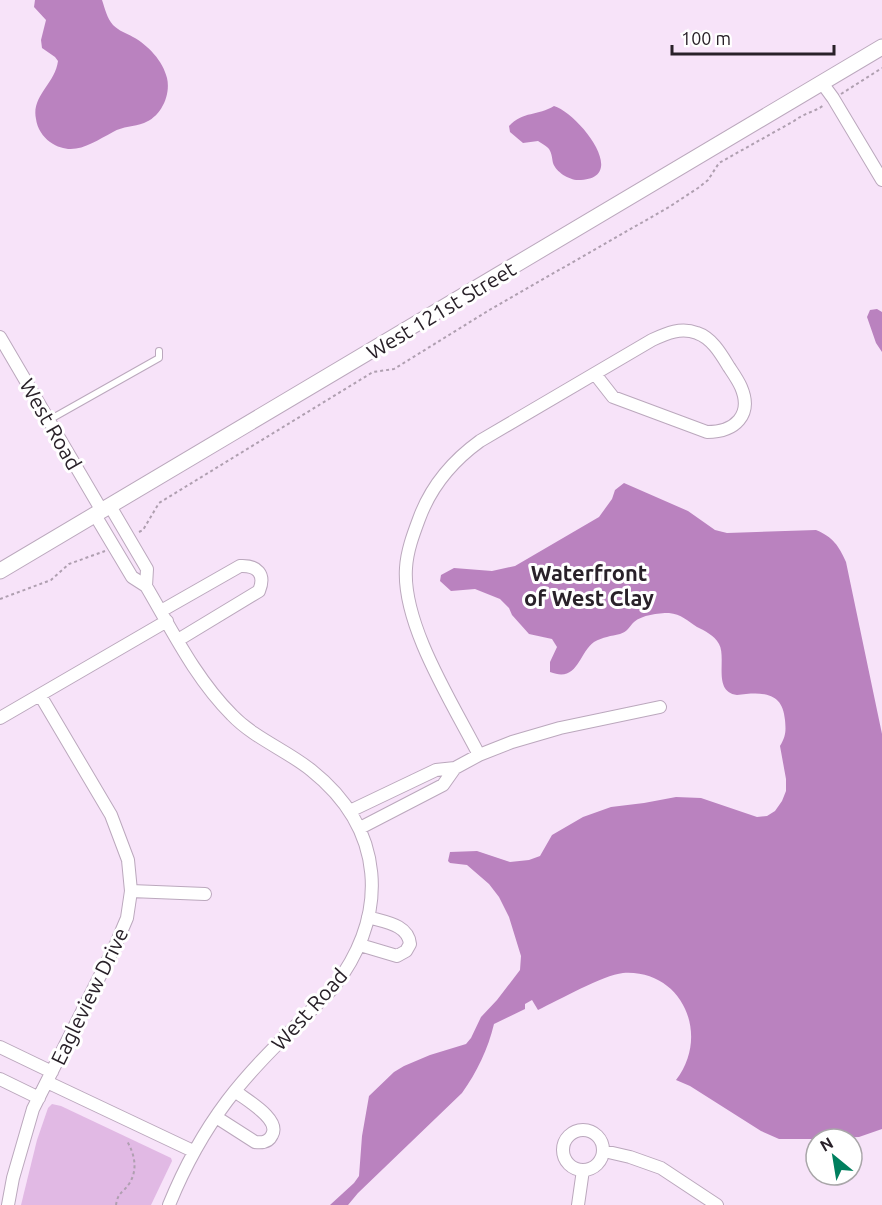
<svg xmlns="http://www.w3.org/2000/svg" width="882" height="1205" viewBox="0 0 882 1205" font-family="Ubuntu,sans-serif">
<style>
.green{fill:#e1b9e4}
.water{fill:#ba82bf}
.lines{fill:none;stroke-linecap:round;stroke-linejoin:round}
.service-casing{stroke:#bba8bd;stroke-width:8}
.minor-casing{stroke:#bba8bd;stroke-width:14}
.tertiary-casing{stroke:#bba8bd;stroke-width:17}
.path{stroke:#af9fb0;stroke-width:2;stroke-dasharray:3 3;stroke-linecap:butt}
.service{stroke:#fff;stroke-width:6}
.minor{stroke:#fff;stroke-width:12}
.tertiary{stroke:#fff;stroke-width:15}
.labels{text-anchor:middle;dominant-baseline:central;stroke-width:6;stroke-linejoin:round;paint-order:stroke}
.street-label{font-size:21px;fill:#292129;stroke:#fff}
.neighbourhood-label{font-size:22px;font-weight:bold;fill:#292129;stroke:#fff}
</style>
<rect width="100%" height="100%" fill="#f7e3f9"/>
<!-- green -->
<path class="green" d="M52 1104 61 1106 171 1158 172 1161 151 1205H21L37 1140 48 1108Z"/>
<!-- water -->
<path class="water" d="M35 0H102C105 9 107 18 113 25 119 31 126 33 133 37 148 45 163 61 167 78 171 95 161 117 144 123 134 127 123 126 113 132 92 143 73 158 50 142 43 137 37 128 36 119 31 96 55 84 58 61L55 57 42 48 41 40 46 20 34 7Z
M554 106C578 113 632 180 578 180 569 180 556 172 553 163 552 158 552 154 549 149 547 146 542 144 538 141L523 143 510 132 509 126C523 111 538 116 554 106Z
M877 309 882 312V352L876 343 867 317 870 310Z
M624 483 688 511 715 530 727 533 816 530C833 537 839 546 846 562L882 734V1129L859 1137 816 1139H779L761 1131 690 1086 676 1080C711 1035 682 969 623 973 603 975 559 1000 538 1010L532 1000 525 1004V1009L494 1024C488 1049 477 1072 462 1093L358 1193 348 1205H330L354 1183 359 1176 362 1136 369 1096 394 1072 404 1066 430 1055 466 1044 471 1038 481 1017 497 1000 520 970 521 956 509 917 499 897 489 884 467 865 450 863 448 861 450 852 477 851 510 862 529 860 540 856 552 835 583 817 611 807 644 803 676 797 701 798 757 817 767 816 775 811 782 801 786 791V779L780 746C786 736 786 731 785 720 783 696 769 692 746 694 743 694 740 695 737 695 712 692 727 658 719 644 714 635 705 631 697 627 688 621 681 614 669 613 658 613 642 615 634 622 629 627 627 632 620 634 611 636 603 637 594 642 578 654 578 683 550 672V662L557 647 552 639 529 634 512 615 509 608 500 599 475 589 451 591 440 581 441 575 454 568 492 571 515 566 599 517 612 499 615 490Z"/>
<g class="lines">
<defs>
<path id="service" d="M49 420 159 358V351"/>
<path id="minor" d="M822 83 833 98 882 180
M0 337 102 511
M110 506 147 569 146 586
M95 515 132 577 146 586C172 630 195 678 232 715 254 738 286 750 311 770 385 829 390 913 334 987 298 1025 258 1060 227 1101 203 1133 184 1168 169 1205
M161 611 240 566C257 565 266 574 259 591L178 640
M0 718 167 621
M479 755C453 704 402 625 406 568 407 551 413 535 419 519 431 486 451 462 480 441L652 340C667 333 681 327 697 333 712 338 721 354 729 367 733 373 738 380 741 387 753 415 735 432 707 432L613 397 595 374
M350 811 436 770 455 768 479 755 512 742 560 728 660 707
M360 828 443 785 455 768
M131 891 205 894
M360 945 397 956 406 951 410 944C408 924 384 922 368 917
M0 1047 52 1072
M0 1079 39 1098
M47 1082 193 1151
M216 1117 255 1142C262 1143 269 1142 272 1135 281 1119 246 1100 235 1091
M563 1150a20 20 0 1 1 40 0a20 20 0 1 1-40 0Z
M604 1151 630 1157 661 1168 717 1205
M8 1205 13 1178 33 1109 116 944 127 918 131 891 128 860 111 815 40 695
M578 1205 583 1170"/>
<path id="tertiary" d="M0 571 882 47"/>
</defs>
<!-- service casing -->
<use href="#service" class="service-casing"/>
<!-- minor casing -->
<use href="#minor" class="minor-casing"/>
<!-- tertiary casing -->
<use href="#tertiary" class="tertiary-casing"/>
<!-- path -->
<path class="path" d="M841 94 882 68
M139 532 143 530 159 503 373 372 394 369 491 309 669 207 698 188 708 180 719 163 794 121C804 113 815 112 824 105
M0 599 51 580 69 564 105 551
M116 1205C118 1192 122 1194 129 1184 138 1170 135 1155 127 1141"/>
<!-- service -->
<use href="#service" class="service"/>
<!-- minor -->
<use href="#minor" class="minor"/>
<!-- tertiary -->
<use href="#tertiary" class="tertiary"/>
</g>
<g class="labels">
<!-- street labels -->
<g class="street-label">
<text transform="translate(441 310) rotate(-31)">West 121st Street</text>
<text transform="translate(51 424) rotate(60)">West Road</text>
<text transform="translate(89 996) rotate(-64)">Eagleview Drive</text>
<text transform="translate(309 1009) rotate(-48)">West Road</text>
</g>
<!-- neighbourhood labels -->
<g class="neighbourhood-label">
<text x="589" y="572">Waterfront<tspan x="589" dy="25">of West Clay</tspan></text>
</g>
</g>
<!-- north arrow -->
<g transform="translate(834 1157) rotate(330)"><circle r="28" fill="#ffffff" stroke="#a9a6a9" stroke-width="1.5"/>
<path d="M0-4.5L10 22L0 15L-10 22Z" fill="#007f5e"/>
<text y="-9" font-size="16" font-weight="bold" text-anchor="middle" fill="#292129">N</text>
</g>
<!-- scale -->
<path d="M672 45v9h162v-9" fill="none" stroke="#292129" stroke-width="3"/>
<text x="681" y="45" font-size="18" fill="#292129" stroke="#ffffff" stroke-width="4.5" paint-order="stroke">100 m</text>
</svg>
